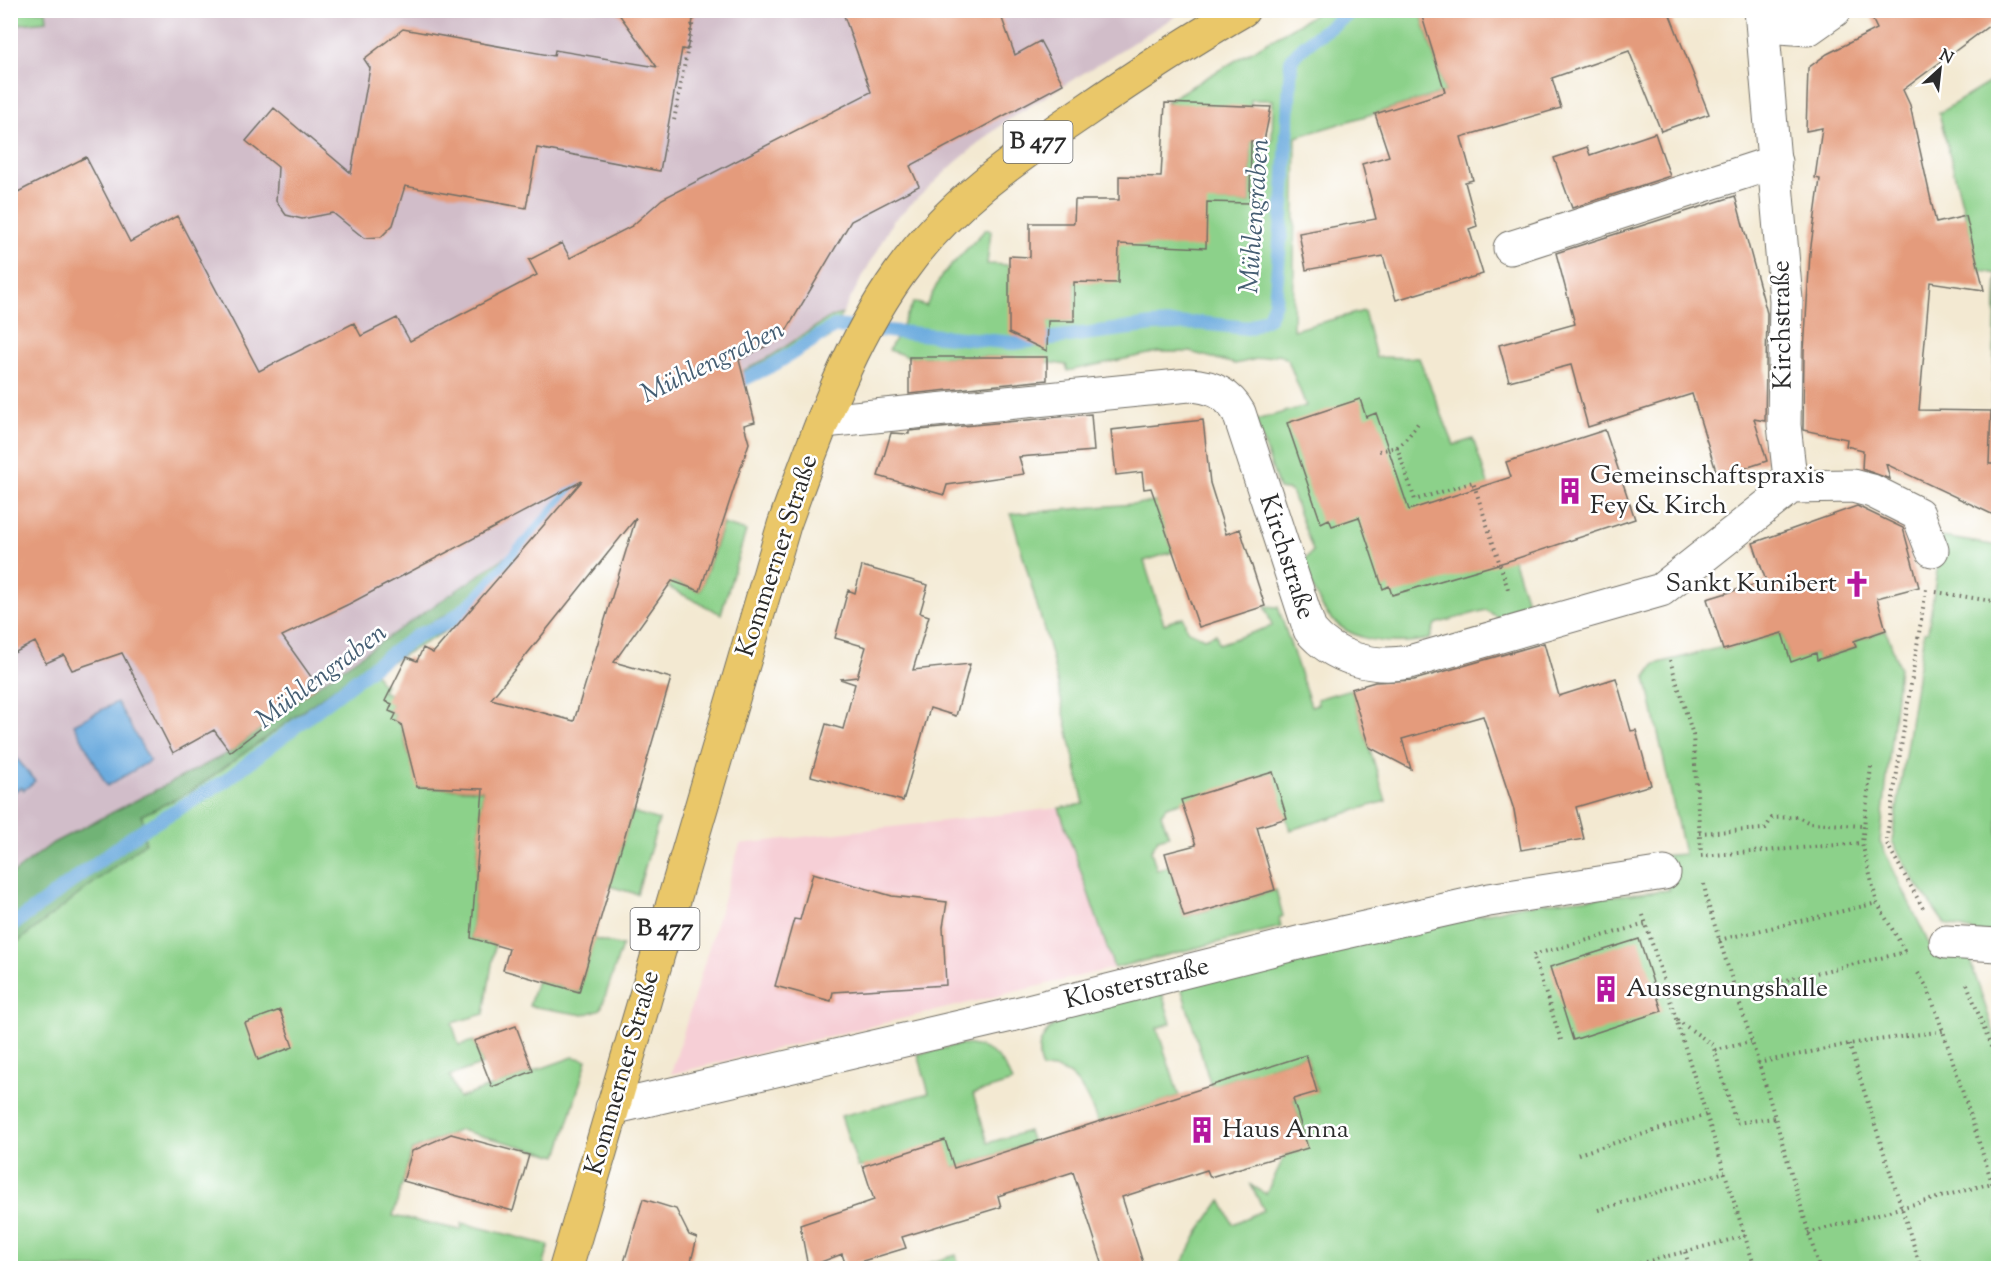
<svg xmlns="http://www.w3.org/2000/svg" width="2009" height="1279" viewBox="0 0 2009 1279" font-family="'Sorts Mill Goudy',serif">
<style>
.built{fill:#f6cfd6}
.industrial{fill:#d1bdc9}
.green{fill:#8cd18a;stroke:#5c7e5a;stroke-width:1.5}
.forest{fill:#71b376;stroke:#4e6f50;stroke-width:1.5}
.water{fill:#6cabde;stroke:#4c6b84;stroke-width:1.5}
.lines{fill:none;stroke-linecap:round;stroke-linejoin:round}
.stream{stroke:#6cabde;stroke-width:14}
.building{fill:#e49b7c;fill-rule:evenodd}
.minor-casing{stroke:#716e65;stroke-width:35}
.major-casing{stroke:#716e65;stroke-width:35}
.path{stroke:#716e65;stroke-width:4;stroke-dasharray:1.5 4.5;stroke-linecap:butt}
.minor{stroke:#fff;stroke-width:33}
.major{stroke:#eac769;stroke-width:33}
.labels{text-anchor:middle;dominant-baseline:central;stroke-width:5;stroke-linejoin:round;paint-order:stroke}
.shield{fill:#fff;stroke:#6b6b6b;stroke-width:1.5}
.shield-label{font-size:24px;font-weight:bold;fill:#2b2b2b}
.street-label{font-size:26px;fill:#2b2b2b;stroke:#fff}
.poi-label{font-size:26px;fill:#2b2b2b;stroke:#fff;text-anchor:start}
.water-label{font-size:27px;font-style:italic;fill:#455e73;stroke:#fff}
</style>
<rect width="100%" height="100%" fill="#fff"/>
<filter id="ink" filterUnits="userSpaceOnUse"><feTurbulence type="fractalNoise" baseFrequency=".0167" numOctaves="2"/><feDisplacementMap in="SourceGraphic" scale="12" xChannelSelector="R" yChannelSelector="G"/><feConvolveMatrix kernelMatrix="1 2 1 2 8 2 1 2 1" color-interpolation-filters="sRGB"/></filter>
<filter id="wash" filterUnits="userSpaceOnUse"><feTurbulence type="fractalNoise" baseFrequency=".008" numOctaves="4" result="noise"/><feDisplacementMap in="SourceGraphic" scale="24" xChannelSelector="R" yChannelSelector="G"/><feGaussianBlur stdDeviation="1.35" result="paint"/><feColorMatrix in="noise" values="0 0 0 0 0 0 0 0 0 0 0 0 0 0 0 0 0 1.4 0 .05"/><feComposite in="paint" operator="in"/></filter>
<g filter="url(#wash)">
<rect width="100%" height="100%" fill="#f3e9d2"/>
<!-- built -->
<path class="built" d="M1059 808 1114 968 671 1074 740 844Z"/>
<!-- industrial -->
<path class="industrial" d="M11 11H1184L1006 121 955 163 893 221 842 314 829 318 770 357 710 386 549 512 511 553 318 685 230 752 53 843 11 875Z"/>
<!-- green -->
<path class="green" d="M11 10 46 11 47 21 11 25Z
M1320 11H1420L1445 92 1296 137 1293 330 1364 311 1376 357 1419 358 1454 445 1473 439 1530 610 1499 618 1486 610 1435 624 1430 639C1393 646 1346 644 1323 608 1314 594 1309 576 1304 560L1313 551 1291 491 1279 489 1256 420 1306 406 1288 360 1279 354 1235 364 1190 352H1158L1068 371 1066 365 1011 357H909L889 350 914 302 926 306 942 275 986 229 991 231 987 264 1009 265 1010 320 1073 321 1074 282 1119 218 1206 201 1250 203 1251 141H1272L1273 100H1251L1250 120 1165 102Z
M1995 79 1998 85V464H1990L1997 274 1979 270 1939 113Z
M842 314 829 339 817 341 713 399 465 621 462 618 455 626 375 671 380 682 385 684 382 691 389 694 392 704 389 711 396 714 393 720 400 724 418 787 483 790 471 938 495 945 484 1014 452 1023 459 1045 474 1041 483 1064 450 1076 459 1098 573 1057 587 1060 558 1156 460 1130 412 1150 393 1216 461 1230 462 1223 549 1245 543 1268H11V947L145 843 142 815 190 792 413 632 446 615 477 594 549 512 599 445 770 357 829 318Z
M1157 502 1173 552 1144 561 1164 624 1183 617 1187 630 1204 638 1216 634 1219 644 1272 626 1265 606 1278 607 1311 706 1318 704 1317 699 1351 689 1386 801 1290 830 1272 773 1167 806 1161 814 1169 836 1158 839 1151 851 1157 870 1169 866 1184 917 1276 890 1283 916 1279 918 1281 927 1114 968 1059 808 1084 804 1051 654 1011 514Z
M723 524 746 531 721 614 648 577 649 573 700 591Z
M1942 537 1998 546V932H1976L1945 924 1915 882 1892 841 1924 632 1928 631Z
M1886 630 1899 667 1880 842 1936 958 1969 957 1998 1044V1268H1180L1198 1233 1221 1200 1233 1224 1264 1210 1251 1185 1266 1194 1285 1155 1301 1150 1305 1138 1293 1099 1317 1091 1306 1055 1211 1086 1181 987 1522 905 1669 890 1660 856 1684 854 1646 677 1655 664 1722 647 1724 650 1782 633 1791 661 1816 653 1818 660 1856 647 1854 641Z
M632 812 659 820 637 894 609 886Z
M594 939 622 946 601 1009 584 1015 529 1006 537 980 579 992Z
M1162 993 1171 1023 1157 1028 1179 1096 1098 1122C1086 1095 1076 1064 1042 1069 1019 1010 1125 1001 1162 993Z
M962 1044C988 1045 1003 1057 1012 1082L973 1094 988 1143 1028 1131 1032 1143 954 1168 858 1167 841 1116 929 1093 918 1054Z
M956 1255 960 1268H913Z"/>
<!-- forest -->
<path class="forest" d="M511 553 477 594 446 615 413 632 190 792 142 815 145 843 11 947V875L53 843 230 752 318 685Z"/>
<!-- water -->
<path class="water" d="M117 702 150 761 107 786 74 724Z
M10 750 35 781 24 790 21 787 11 794Z"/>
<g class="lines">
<!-- stream -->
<path class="stream" d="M728 387 775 364 835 326 1014 343 1153 325 1200 323 1248 328 1269 317 1275 302 1284 194 1291 61C1302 42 1335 26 1353 10
M10 927 136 834 225 781 374 666 418 635 447 623 478 598 580 483"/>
</g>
<g id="blocks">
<!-- building -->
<path class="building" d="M616 10H695L687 50 682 49 660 171 537 148 526 208 405 186 393 225 381 237 364 238 333 213 302 219 286 215 276 201 278 167 246 141 274 108 351 173 370 68 364 59 403 29 554 56 555 50 657 67Z
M842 10H999L1015 55 1040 41 1063 84 910 166 919 186 851 221 782 338 739 360 755 422 744 425 749 443 700 591 672 581 614 662 671 678 579 992 503 970 509 949 471 938 483 789 417 787 401 724 393 720 396 714 389 711 392 704 385 701 407 657 417 661 423 648 433 653 582 481 349 604 282 636 317 685 230 752 214 730 173 753 122 653 72 670 64 655 46 663 35 642 10 655V196L86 157 130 242 177 216 259 371 354 323 361 336 397 318 410 341 537 275 529 260 562 243 570 258 632 226 662 199 871 92ZM636 518 574 721 491 699Z
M1420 10H1668L1709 114 1661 131 1629 51 1552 78 1561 108 1461 137 1473 180 1465 182 1477 226 1469 229 1483 274 1396 300 1383 256 1306 270 1299 233 1376 219 1362 164 1389 156 1375 114 1445 92Z
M1868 10H1998V19L1903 90 1910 105 1936 223 1966 216 1984 290 1930 282 1919 410 1991 411 1989 464H1998V517L1886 464 1890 479 1862 469 1863 450 1846 446 1847 439 1803 430 1804 351 1810 253 1820 179 1815 178 1822 128 1806 131 1808 68 1827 54 1877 29Z
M1165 103 1271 107 1264 141H1251L1250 203 1207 202 1206 248 1119 244 1118 283 1074 282V321H1048L1047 351 1009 333V256L1030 257V223H1074L1075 200H1119V176L1161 177Z
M1655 133 1670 176 1572 208 1554 158 1587 147 1590 155Z
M1735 196 1767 313 1765 421 1754 419 1767 461 1718 477 1692 394 1588 427 1571 365 1509 381 1499 345 1575 324 1556 253Z
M909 357H1047V380L909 394Z
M1360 399 1366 417 1376 413 1409 510 1511 477 1506 462 1605 430 1635 519 1515 559 1392 595 1389 586 1383 589 1359 517 1332 526 1329 519 1321 523 1287 423Z
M1091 414 1094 451 1019 457 1024 474 947 485 944 495 878 476 891 433 909 434V431Z
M1203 420 1210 483 1226 534 1240 529 1265 606 1199 627 1151 488 1144 489 1142 472 1116 475 1111 430Z
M1857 506 1903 528 1919 587 1877 598 1886 630 1854 641 1856 647 1817 660 1816 653 1791 662 1782 633 1723 650 1707 599 1766 581 1753 543Z
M862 566 928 585 920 613 929 616 913 670 970 664 956 716 930 708 903 801 811 776 826 724 843 729 855 684 840 679 857 677 866 647 835 638 848 590 855 593Z
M1544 643 1559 696 1616 678 1631 731 1636 730 1651 785 1576 807 1584 839 1521 850 1514 810 1483 716 1402 739 1411 769 1369 747 1351 689 1375 682 1414 680Z
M1273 772 1287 818 1257 827 1275 890 1184 917 1165 853 1196 845 1181 800Z
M813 873 892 896 947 902 943 927 946 985 833 992 831 1001 775 986 794 919 800 920Z
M1639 939 1662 1011 1573 1040 1550 967Z
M280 1010 293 1047 258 1060 245 1023Z
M516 1026 533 1071 492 1087 474 1041Z
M1306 1055 1317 1092 1293 1099 1308 1148 1210 1177 1207 1170 1122 1197 1145 1269H1104L1073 1172 998 1196 1001 1207 902 1237 906 1248 846 1266 842 1254 808 1267 800 1225 874 1200 863 1166 945 1140 954 1168Z
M451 1134 529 1155 513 1211 403 1181 412 1151Z
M643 1199 676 1209 689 1235 697 1238 689 1269H622Z"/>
</g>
</g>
<g filter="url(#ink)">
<use href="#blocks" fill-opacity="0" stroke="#716e65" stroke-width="1.5"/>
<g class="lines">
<defs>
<path id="minor" d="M1761 10 1786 300 1784 425 1791 487
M1763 26 1808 29 1835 10
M1510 248 1775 162
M824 421 1189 385C1211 386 1228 393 1239 413L1310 630C1333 658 1373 669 1409 662L1661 590 1791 487 1853 486 1872 491 1918 514 1932 550
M1946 942 1998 945
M612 1108 1020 1013 1306 941 1489 900 1664 873"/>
<path id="major" d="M566 1268 784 525C815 440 846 348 899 274 947 205 1014 159 1082 113 1134 77 1187 42 1243 10"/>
</defs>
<!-- minor casing -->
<use href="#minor" class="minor-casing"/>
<!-- major casing -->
<use href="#major" class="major-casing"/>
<!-- path -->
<path class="path" d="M674 120 695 10
M1397 447 1404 442 1419 422
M1379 451 1397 447 1415 500 1473 482 1509 592
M1936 592 1998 602
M1670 660 1693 735 1701 853
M1871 767 1862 843 1877 903 1905 951
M1699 833 1765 829 1772 818 1798 817 1810 823 1862 826
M1701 856 1862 843
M1704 884 1707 901 1764 1080 1819 1268
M1923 908 1886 842 1926 589
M1643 915 1755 1268
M1719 940 1877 903
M1918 973 1928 989 1943 1031 1998 1201
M1967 984 1998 1065
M1735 992 1906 952
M1677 1020 1713 1045 1736 1123 1774 1118
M1561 1040 1533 955 1646 924
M1849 1044 1921 1268
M1715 1050 1751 1042
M1758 1063 1849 1044 1943 1031
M1578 1154 1706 1115
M1598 1210 1725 1172
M1808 1233 1992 1183
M1685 1252 1690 1268
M1622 1268 1745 1236
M1806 1268 1818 1265"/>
<!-- minor -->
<use href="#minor" class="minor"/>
<!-- major -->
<use href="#major" class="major"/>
</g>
</g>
<!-- icons -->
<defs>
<symbol id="building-bare" viewBox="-9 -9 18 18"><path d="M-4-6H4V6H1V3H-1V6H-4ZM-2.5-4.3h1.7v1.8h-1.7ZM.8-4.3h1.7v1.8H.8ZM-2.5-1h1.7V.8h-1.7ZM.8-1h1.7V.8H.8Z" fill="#b5179e" stroke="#fff" stroke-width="2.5" paint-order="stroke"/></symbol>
<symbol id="church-bare" viewBox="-9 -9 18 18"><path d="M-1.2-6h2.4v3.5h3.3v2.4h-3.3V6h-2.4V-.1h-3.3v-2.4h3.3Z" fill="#b5179e" stroke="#fff" stroke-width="2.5" paint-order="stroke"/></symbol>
</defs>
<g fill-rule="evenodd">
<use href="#building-bare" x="1551" y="472" width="38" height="38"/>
<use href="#church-bare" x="1838" y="565" width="38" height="38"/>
<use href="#building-bare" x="1587" y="970" width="38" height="38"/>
<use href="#building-bare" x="1183" y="1111" width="38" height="38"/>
</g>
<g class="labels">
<!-- shield labels -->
<g class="shield">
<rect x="1003.5" y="121" width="69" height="42" rx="4.5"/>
<rect x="630.5" y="908" width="69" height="42" rx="4.5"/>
</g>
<g class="shield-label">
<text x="1038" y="142">B 477</text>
<text x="665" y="929">B 477</text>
</g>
<!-- street labels -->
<g class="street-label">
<text transform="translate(1783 325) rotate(-91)">Kirchstraße</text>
<text transform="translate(778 556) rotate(-72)">Kommerner Straße</text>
<text transform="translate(1286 557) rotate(72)">Kirchstraße</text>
<text transform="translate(1137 984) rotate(-14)">Klosterstraße</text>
<text transform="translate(623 1073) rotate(-74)">Kommerner Straße</text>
</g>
<!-- poi labels -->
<g class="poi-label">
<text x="1590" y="476">Gemeinschaftspraxis<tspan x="1590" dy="30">Fey &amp; Kirch</tspan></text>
<text x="1837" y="584" text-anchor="end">Sankt Kunibert</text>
<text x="1626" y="989">Aussegnungshalle</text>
<text x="1222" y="1130">Haus Anna</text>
</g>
<!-- water labels -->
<g class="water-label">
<text transform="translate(1256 216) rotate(-86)">Mühlengraben</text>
<text transform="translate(713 363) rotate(-26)">Mühlengraben</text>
<text transform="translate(322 677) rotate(-37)">Mühlengraben</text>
</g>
</g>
<!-- margin -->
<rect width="2009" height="1279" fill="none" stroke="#fff" stroke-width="36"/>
<!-- north arrow -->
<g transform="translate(1940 69) rotate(27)" stroke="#ffffff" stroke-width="4.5" paint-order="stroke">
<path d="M0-4.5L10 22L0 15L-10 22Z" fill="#2b2b2b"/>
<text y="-9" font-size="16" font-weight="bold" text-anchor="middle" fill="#2b2b2b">N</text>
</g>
</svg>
